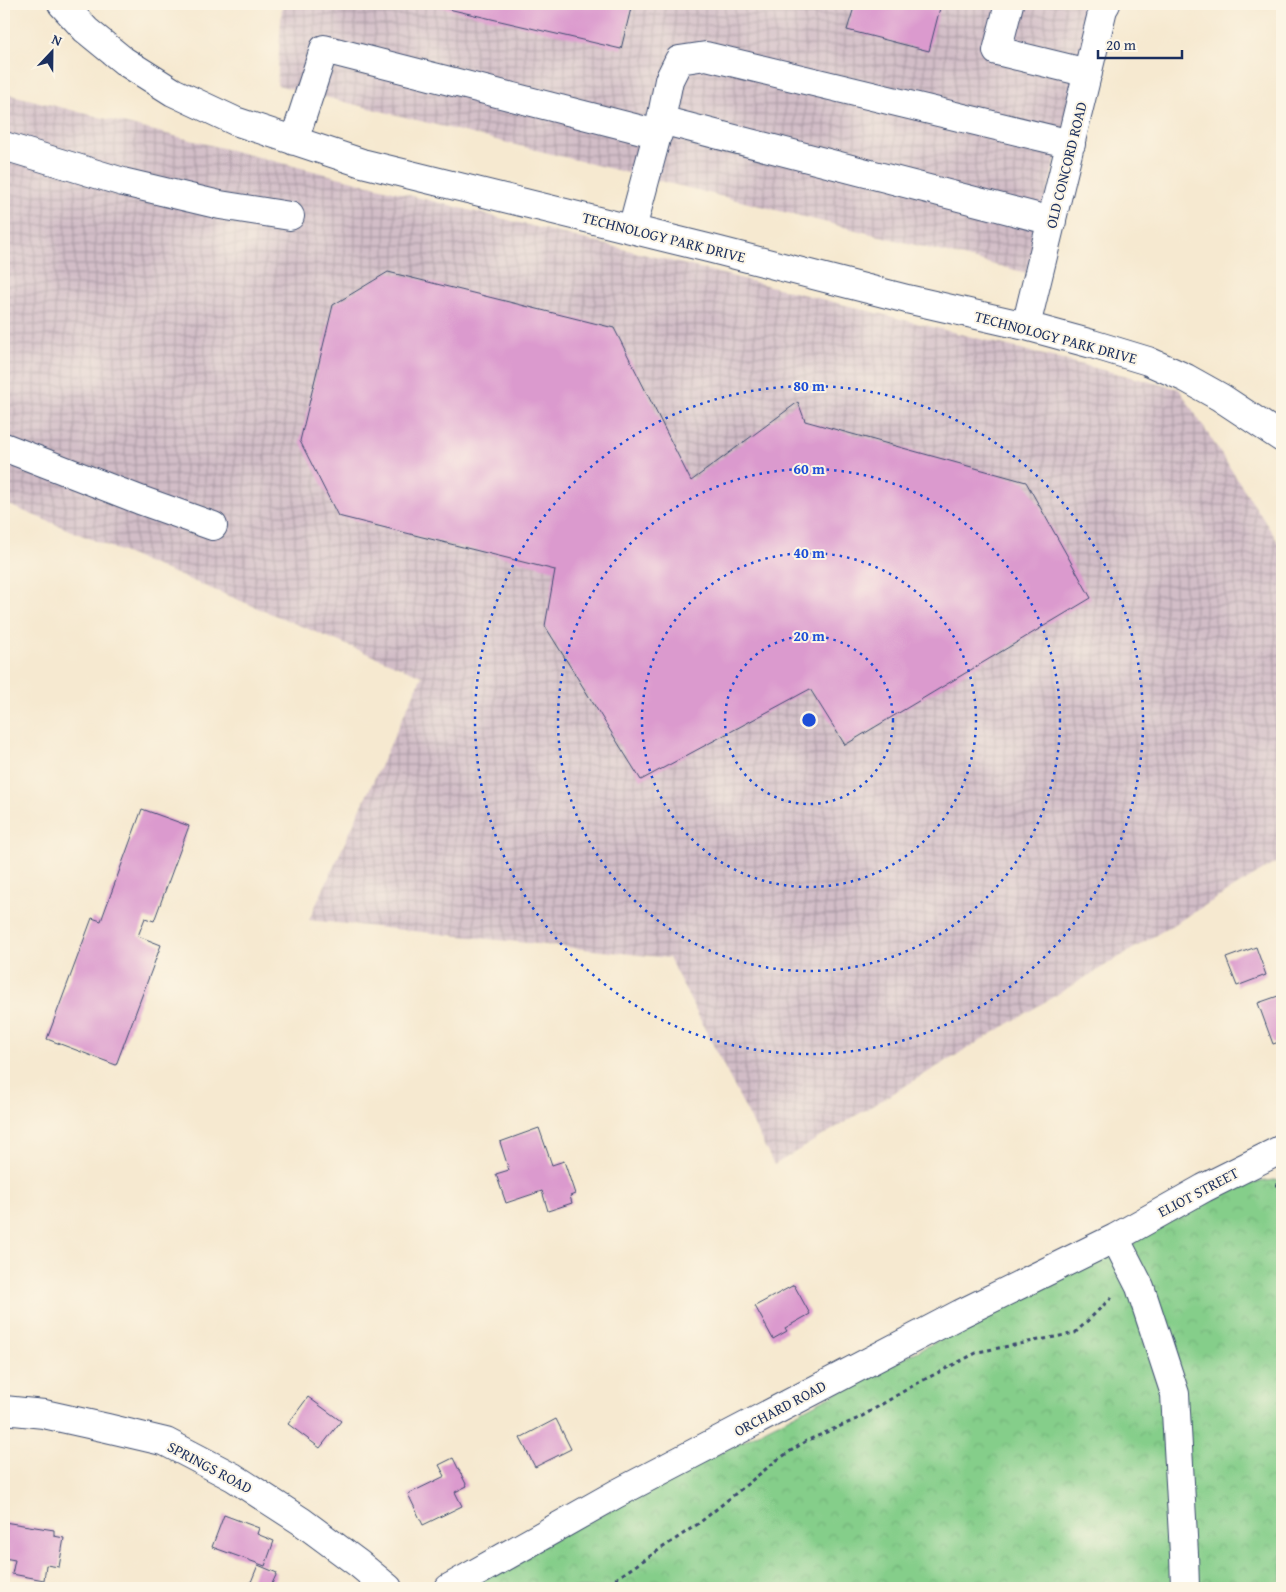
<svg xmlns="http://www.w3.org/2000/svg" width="1286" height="1592" viewBox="0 0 1286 1592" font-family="'Gentium Book Plus',serif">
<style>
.industrial{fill:url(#industrial-grid)}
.park{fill:url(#park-crowns);stroke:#507e74}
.building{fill:#db9ace}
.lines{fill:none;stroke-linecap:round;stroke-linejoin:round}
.minor-casing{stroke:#3c4b6f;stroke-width:30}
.path{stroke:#3c4b6f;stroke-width:3;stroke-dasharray:4 4;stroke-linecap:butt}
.minor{stroke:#fff;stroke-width:28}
.ring{fill:none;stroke:#1d4ed8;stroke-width:2.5;stroke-dasharray:2.5 5}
.labels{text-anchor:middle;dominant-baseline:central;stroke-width:4;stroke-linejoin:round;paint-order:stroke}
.street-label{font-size:15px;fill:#1b2f5e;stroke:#fcf5e5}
.centre{fill:#1d4ed8;stroke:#fcf5e5;stroke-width:2.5}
.ring-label{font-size:15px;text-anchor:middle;font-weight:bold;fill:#1d4ed8;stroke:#fcf5e5;stroke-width:4;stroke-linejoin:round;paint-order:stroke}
</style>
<defs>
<pattern id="industrial-grid" width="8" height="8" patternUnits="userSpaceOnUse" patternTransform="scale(1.25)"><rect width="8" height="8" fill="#d2bdc7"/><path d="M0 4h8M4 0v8" fill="none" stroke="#aa9aa5"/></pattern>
<pattern id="park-crowns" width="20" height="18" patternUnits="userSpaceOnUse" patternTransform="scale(1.25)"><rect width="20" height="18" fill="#85ce8a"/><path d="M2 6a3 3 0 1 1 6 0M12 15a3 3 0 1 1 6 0" fill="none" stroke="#72b17a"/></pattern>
</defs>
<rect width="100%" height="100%" fill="#fcf5e5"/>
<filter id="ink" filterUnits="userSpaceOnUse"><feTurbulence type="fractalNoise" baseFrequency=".02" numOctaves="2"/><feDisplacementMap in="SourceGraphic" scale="10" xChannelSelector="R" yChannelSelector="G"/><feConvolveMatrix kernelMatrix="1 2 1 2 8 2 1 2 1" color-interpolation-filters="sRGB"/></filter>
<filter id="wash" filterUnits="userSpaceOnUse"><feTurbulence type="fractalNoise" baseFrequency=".0096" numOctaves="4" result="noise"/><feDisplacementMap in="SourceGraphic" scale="20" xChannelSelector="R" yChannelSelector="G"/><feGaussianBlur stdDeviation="1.12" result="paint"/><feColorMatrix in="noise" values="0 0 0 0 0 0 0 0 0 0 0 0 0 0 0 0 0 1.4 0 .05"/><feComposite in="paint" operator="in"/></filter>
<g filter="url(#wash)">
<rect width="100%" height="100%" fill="#f6e9d0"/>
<!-- industrial -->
<path class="industrial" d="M282 4H1094L1027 273 277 85Z
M4 93 1179 389 1282 548V859L774 1165 669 958 309 920 422 676 4 503Z"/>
<!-- park -->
<path class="park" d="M1282 1179V1588H457L1243 1184Z"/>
<g id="blocks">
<!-- building -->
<path class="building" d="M427 4H632L621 49Z
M855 4H941L929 51 847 30Z
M388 272 614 328 691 481 798 402 805 421 1026 482 1091 598 845 745 810 689 641 780 545 626 555 570 338 516 300 441 333 305Z
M142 809 189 826 154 921 145 918 138 936 161 945 116 1065 47 1039 92 918 101 921Z
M1256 947 1266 975 1237 986 1226 958Z
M1281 995 1282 999V1041L1273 1044 1258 1003Z
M539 1128 552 1165 564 1161 575 1194 570 1196 572 1203 548 1211 542 1191 506 1203 496 1174 509 1170 500 1142Z
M794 1285 810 1314 785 1328 787 1331 773 1339 755 1306Z
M308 1397 341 1421 320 1448 288 1424Z
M556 1419 571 1449 535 1467 520 1438Z
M453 1458 467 1486 455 1492 462 1506 423 1525 408 1494 445 1476 439 1465Z
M224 1515 259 1528 257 1534 274 1541 265 1566 212 1547Z
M4 1522 54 1530V1536L64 1538 59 1567 46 1565 44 1580 12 1574 15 1560 4 1558Z
M258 1565 277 1573 270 1588 251 1582Z"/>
</g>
</g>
<g filter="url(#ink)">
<use href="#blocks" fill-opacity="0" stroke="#3c4b6f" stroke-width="1"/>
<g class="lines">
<defs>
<path id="minor" d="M62 4 86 30 124 61 173 92 235 121 362 163 712 249 907 299 1026 326 1092 344 1148 361 1186 378 1220 397 1282 438
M1009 4 997 51 1088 73
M294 141 324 49 658 134
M4 146 123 182 220 205 290 216
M1052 221 661 120 669 80 679 60 706 56 1071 144
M632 229 661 120
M1026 326 1103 9 1106 4
M4 447 140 500 213 526
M1115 1238 1140 1287 1175 1394 1184 1554 1185 1588
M4 1410 44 1414 107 1428 166 1442 233 1477 301 1521 359 1564 388 1588
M449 1588 616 1494 960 1314 1115 1238 1204 1188 1282 1149"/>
</defs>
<!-- minor casing -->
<use href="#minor" class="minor-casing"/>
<!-- path -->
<path class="path" d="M1275 1185H1282
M602 1588 698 1524 777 1460 806 1441 859 1418 914 1385 978 1352 1075 1333 1113 1296"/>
<!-- minor -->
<use href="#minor" class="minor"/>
</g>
</g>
<!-- distance rings -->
<g class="ring">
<circle cx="809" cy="720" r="84"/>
<circle cx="809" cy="720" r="167"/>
<circle cx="809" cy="720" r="251"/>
<circle cx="809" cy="720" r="334"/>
</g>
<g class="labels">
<!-- street labels -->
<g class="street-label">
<text transform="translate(1066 165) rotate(-76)">OLD CONCORD ROAD</text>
<text transform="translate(664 237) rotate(14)">TECHNOLOGY PARK DRIVE</text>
<text transform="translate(1056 337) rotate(15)">TECHNOLOGY PARK DRIVE</text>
<text transform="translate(1198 1192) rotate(-28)">ELIOT STREET</text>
<text transform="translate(780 1408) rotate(-28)">ORCHARD ROAD</text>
<text transform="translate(210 1467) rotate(28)">SPRINGS ROAD</text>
</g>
</g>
<circle cx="809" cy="720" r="8" class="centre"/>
<g class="ring-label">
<text x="809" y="391">80 m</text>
<text x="809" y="474">60 m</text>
<text x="809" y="558">40 m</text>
<text x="809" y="641">20 m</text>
</g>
<!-- margin -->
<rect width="1286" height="1592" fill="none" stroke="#fcf5e5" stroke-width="20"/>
<!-- north arrow -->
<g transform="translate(52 52) rotate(22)" stroke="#fcf5e5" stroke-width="4" paint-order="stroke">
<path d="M0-4L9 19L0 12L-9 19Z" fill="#1b2f5e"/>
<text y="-8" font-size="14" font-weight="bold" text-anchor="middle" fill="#1b2f5e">N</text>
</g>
<!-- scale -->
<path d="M1098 50v8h84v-8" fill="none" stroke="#1b2f5e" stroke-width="2.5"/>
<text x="1106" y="50" font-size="15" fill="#1b2f5e" stroke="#fcf5e5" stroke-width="4" paint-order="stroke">20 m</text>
</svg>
